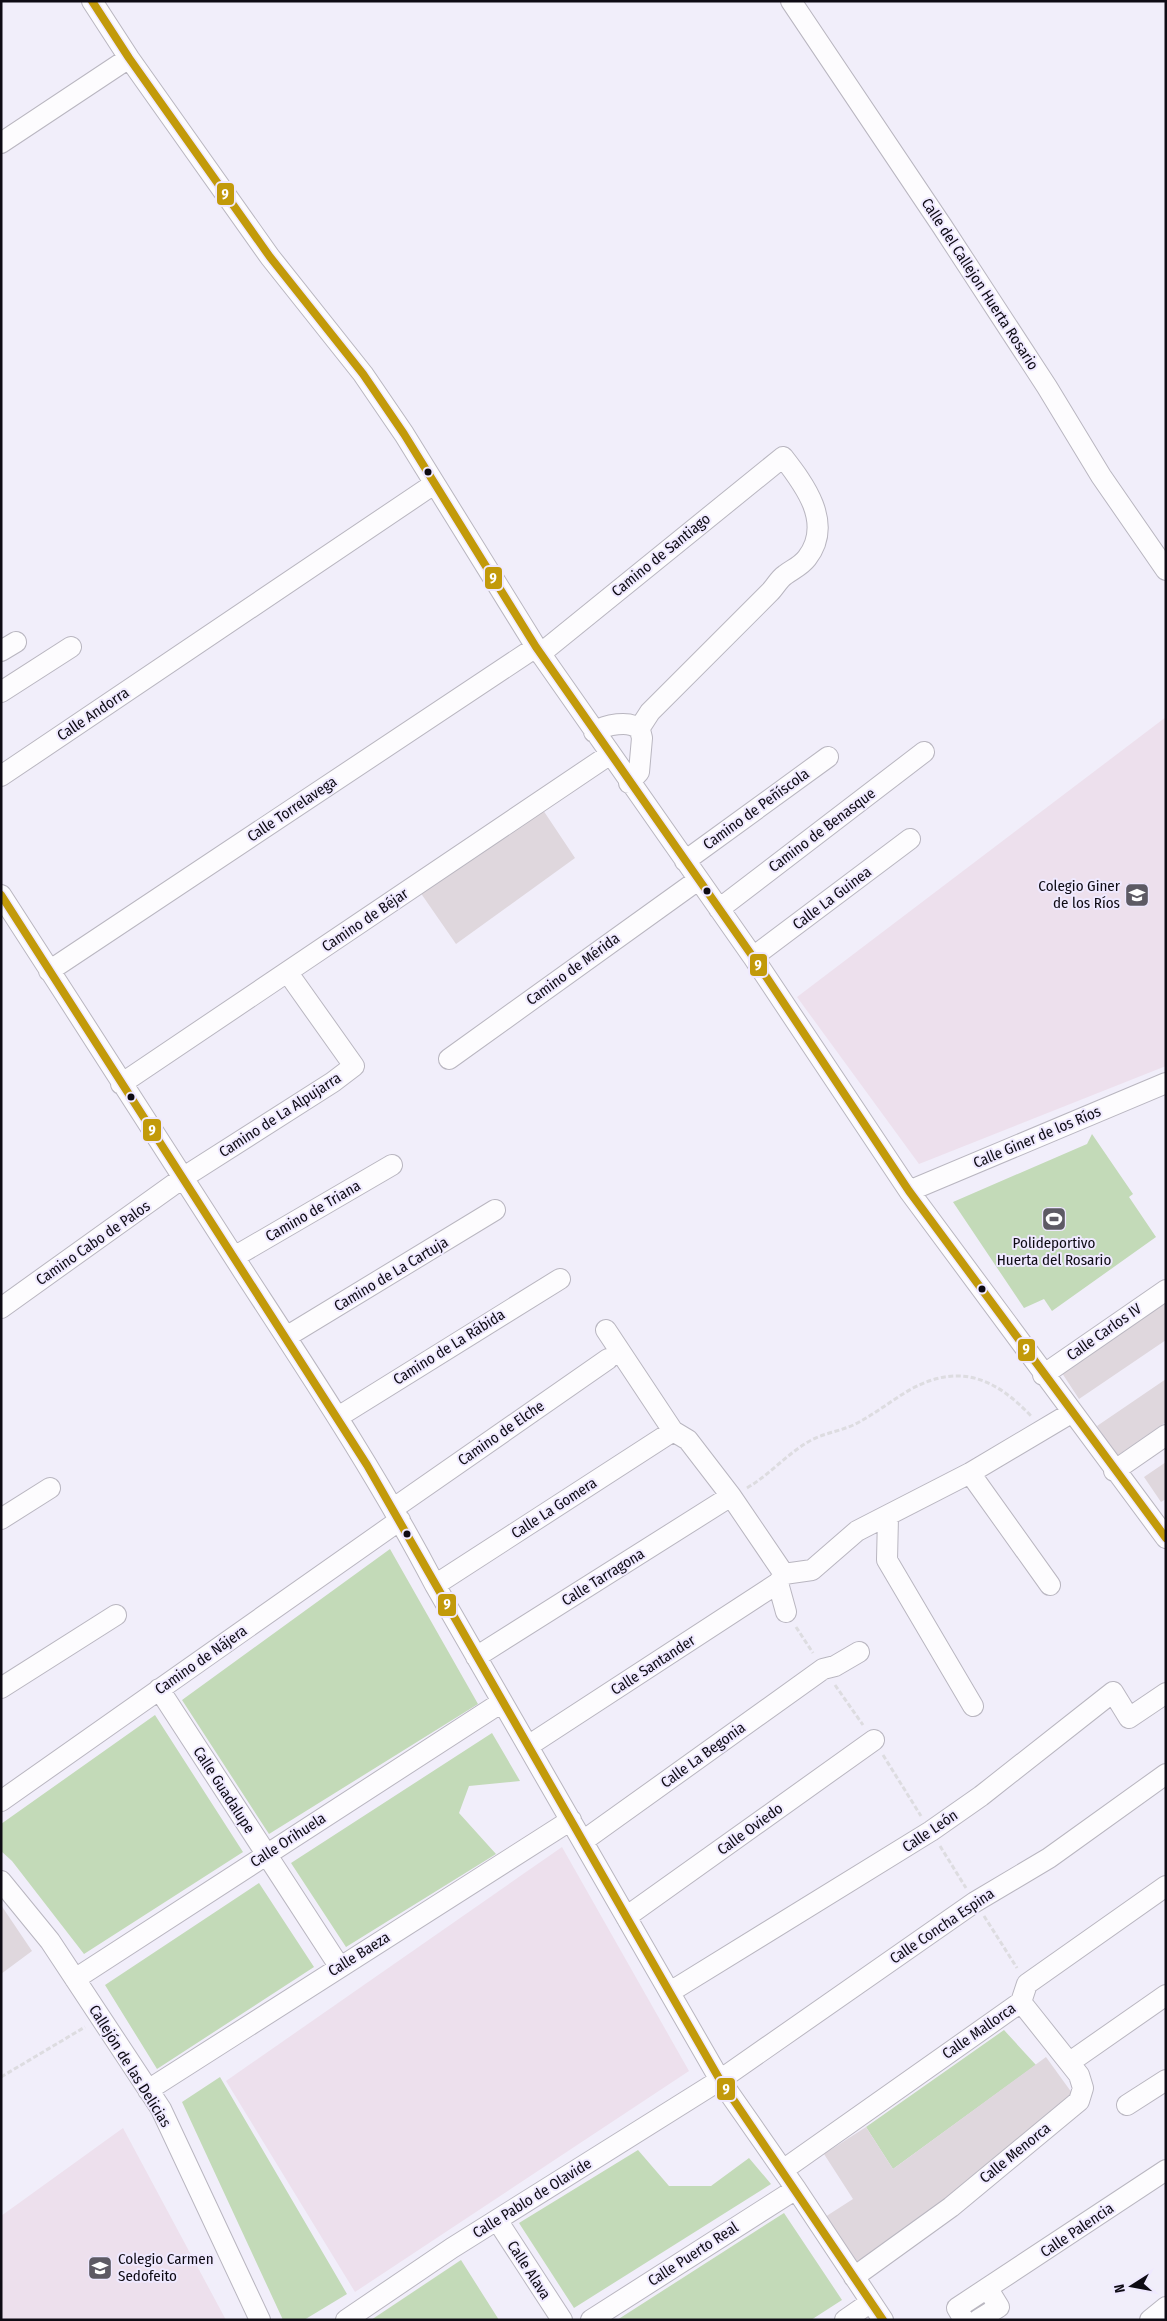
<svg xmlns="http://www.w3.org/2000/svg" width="1167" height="2321" viewBox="0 0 1167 2321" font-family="'Fira Sans Condensed',sans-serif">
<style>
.education{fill:#ede0ed}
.green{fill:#c3dab8}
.building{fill:#dfd7dd}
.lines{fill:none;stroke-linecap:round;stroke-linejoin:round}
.minor-casing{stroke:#b9b6c0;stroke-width:22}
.path{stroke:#dddce0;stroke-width:3;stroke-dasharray:5 2.5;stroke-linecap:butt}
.minor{stroke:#fdfcfe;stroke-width:20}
.bus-1-casing{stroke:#efe9ff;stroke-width:11}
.bus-1{stroke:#c29a0a;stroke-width:8}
.bus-dot{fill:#0e0b14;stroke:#efe9ff;stroke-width:2}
.labels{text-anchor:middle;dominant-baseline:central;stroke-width:4;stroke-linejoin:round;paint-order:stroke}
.street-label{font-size:15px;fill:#0e0b14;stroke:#efe9ff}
.poi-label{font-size:15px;fill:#0e0b14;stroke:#efe9ff;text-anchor:end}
.line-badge{stroke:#efe9ff;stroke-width:2}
.badge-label{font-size:14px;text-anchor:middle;font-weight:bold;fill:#fff}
</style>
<rect width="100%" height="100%" fill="#f1eefa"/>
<!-- education -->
<path class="education" d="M1166 717V1066L919 1164 797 997Z
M562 1847 689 2071 355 2292 226 2081Z
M123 2128 226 2320H1V2216Z"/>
<!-- green -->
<path class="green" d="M1092 1134 1133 1194 1129 1197 1156 1237 1052 1311 1044 1299 1024 1308 953 1202 1087 1144Z
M390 1549 478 1704 269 1834 182 1700Z
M155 1715 243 1852 84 1954 12 1861 1 1851V1824Z
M492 1733 520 1781 469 1786 459 1813 496 1854 346 1947 291 1863Z
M259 1883 314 1967 157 2069 105 1985Z
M1004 2030 1036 2065 893 2169 866 2127Z
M220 2077 347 2294 304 2320H283L182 2102Z
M638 2150 669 2186H711L749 2158 771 2184 574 2308 519 2223Z
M784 2213 842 2300 811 2320H617Z
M461 2260 499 2320H371Z"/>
<!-- building -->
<path class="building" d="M543 810 575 858 456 944 420 892Z
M1166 1302V1340L1079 1399 1062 1373Z
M1166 1379V1422L1117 1456 1097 1426Z
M1166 1462V1499L1161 1502 1144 1477Z
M1 1905 32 1951 1 1974Z
M1046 2057 1072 2093 952 2195 858 2269 825 2217 853 2199 824 2154 866 2127 893 2169Z"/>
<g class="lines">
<defs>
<path id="minor" d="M92 1 129 58 270 257 363 374 404 434 536 647 753 957 909 1191 1166 1538
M791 1 942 226 1047 387 1101 476 1166 570
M1 143 129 58
M1 651 16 642
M540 654 783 457C804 484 834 523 807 558 801 566 793 569 785 575 779 579 775 587 770 592L650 712 639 729
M1 692 71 647
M594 732C605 725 630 719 640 730L642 738 639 772 629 783
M1 776 434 484
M685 861 828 757
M1 895C82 1020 162 1145 243 1271 310 1374 378 1476 435 1585L720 2080 796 2189 883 2320
M719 909 924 752
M753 957 910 839
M49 971 536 647
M449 1059 698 880
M121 1084 609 755
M909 1191 1166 1083
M234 1257 392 1165
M1 1308 184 1177 333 1082 354 1066 288 973
M606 1330 673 1431 688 1440 731 1496 784 1574 812 1570 857 1531 970 1473 1071 1413
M286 1337 495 1210
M1043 1375 1166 1290
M338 1417 560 1279
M1114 1471 1166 1435
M970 1473 1050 1585
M394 1508 608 1359
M888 1517 887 1560 973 1706
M1 1519 50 1488
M784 1574 778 1583 786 1612
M435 1585 673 1431
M476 1657 731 1496
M1 1688 116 1615
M159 1689 339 1966
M528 1746 778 1583
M1 1801 400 1520
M583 1841 823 1669 835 1666 859 1652
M1 1881 50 1941 161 2109 260 2320
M626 1917 874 1740
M75 1979 502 1702
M670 1992 931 1831 981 1796 1113 1692 1129 1718 1166 1693
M1070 2062 1166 1995
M148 2090 571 1820
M1127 2105 1166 2080
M783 2170 1021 2002 1027 1984 1166 1886
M497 2220 562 2320
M854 2277 951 2207 1079 2101 1083 2088 1079 2075 1021 2002
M346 2320 452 2248 720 2080 975 1902 1049 1858 1166 1774
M591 2320 796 2189
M845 2320 871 2302
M964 2320 957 2308 1166 2170
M978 2320 999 2307 988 2289
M1150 2320 1166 2307"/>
</defs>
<!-- minor casing -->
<use href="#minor" class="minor-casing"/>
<!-- path -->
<path class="path" d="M747 1488C769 1475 786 1455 808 1442 824 1432 845 1431 861 1421 879 1411 895 1398 913 1388 961 1363 996 1379 1031 1416
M796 1627 813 1653
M835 1685 863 1725
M883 1755 921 1816
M940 1846 966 1888
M984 1916 1017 1968
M1 2077 85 2027"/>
<!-- minor -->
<use href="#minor" class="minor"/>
<defs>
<path id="bus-1" d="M92 1 129 58 270 257 363 374 404 434 536 647 753 957 909 1191 1166 1538
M1 895 367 1465 720 2080 883 2320"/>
</defs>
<!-- bus-1 casing -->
<use href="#bus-1" class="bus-1-casing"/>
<!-- bus-1 -->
<use href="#bus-1" class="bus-1"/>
</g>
<!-- icons -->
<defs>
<symbol id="school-square" viewBox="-11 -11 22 22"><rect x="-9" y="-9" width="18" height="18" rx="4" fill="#5d5a64" stroke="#efe9ff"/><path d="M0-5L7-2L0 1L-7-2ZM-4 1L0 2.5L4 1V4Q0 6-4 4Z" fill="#fff"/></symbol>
<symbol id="stadium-square" viewBox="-11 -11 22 22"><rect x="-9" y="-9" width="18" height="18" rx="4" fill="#5d5a64" stroke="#efe9ff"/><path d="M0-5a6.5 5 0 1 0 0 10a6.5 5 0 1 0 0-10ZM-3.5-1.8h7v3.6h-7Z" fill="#fff"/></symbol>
</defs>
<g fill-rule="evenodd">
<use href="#school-square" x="1123" y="881" width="28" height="28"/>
<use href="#stadium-square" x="1040" y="1205" width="28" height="28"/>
<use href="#school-square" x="86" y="2254" width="28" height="28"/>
</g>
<!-- markers -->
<g class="bus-dot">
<circle cx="428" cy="472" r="4.5"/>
<circle cx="707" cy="891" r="4.5"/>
<circle cx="131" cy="1097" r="4.5"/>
<circle cx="982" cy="1289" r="4.5"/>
<circle cx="407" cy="1534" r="4.5"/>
</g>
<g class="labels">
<!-- street labels -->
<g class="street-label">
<text transform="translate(980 284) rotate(57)">Calle del Callejon Huerta Rosario</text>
<text transform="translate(661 555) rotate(-39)">Camino de Santiago</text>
<text transform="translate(93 714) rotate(-34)">Calle Andorra</text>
<text transform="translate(292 809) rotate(-34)">Calle Torrelavega</text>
<text transform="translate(756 809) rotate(-36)">Camino de Peñíscola</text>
<text transform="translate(822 830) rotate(-37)">Camino de Benasque</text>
<text transform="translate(832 898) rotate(-37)">Calle La Guinea</text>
<text transform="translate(365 920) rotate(-34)">Camino de Béjar</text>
<text transform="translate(573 969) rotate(-36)">Camino de Mérida</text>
<text transform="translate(280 1115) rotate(-33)">Camino de La Alpujarra</text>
<text transform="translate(1037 1137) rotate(-23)">Calle Giner de los Ríos</text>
<text transform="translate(313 1211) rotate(-30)">Camino de Triana</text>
<text transform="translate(93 1243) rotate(-35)">Camino Cabo de Palos</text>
<text transform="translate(391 1274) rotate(-31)">Camino de La Cartuja</text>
<text transform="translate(1104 1332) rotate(-35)">Calle Carlos IV</text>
<text transform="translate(449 1347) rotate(-32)">Camino de La Rábida</text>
<text transform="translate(501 1433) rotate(-35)">Camino de Elche</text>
<text transform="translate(554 1508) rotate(-33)">Calle La Gomera</text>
<text transform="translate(603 1577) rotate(-32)">Calle Tarragona</text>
<text transform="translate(201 1660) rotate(-35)">Camino de Nájera</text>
<text transform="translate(653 1665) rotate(-33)">Calle Santander</text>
<text transform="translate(703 1755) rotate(-36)">Calle La Begonia</text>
<text transform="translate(224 1790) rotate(57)">Calle Guadalupe</text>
<text transform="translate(750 1829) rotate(-36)">Calle Oviedo</text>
<text transform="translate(930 1831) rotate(-34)">Calle León</text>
<text transform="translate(288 1840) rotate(-33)">Calle Orihuela</text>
<text transform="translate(942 1926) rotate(-34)">Calle Concha Espina</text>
<text transform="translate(359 1954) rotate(-32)">Calle Baeza</text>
<text transform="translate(979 2031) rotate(-35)">Calle Mallorca</text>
<text transform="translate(130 2066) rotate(58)">Callejón de las Delicias</text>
<text transform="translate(1015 2153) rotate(-39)">Calle Menorca</text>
<text transform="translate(532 2198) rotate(-32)">Calle Pablo de Olavide</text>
<text transform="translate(1077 2230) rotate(-34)">Calle Palencia</text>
<text transform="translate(693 2254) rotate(-33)">Calle Puerto Real</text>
<text transform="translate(529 2270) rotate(57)">Calle Alava</text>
</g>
<!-- poi labels -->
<g class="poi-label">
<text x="1120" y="886">Colegio Giner<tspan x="1120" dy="17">de los Ríos</tspan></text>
<text x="1054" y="1243" text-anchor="middle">Polideportivo<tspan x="1054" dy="17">Huerta del Rosario</tspan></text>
<text x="118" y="2259" text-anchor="start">Colegio Carmen<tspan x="118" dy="17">Sedofeito</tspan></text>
</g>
</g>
<g class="line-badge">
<rect x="216" y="182" width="19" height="24" rx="5" fill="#c29a0a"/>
<rect x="484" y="566" width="19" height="24" rx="5" fill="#c29a0a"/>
<rect x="749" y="953" width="19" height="24" rx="5" fill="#c29a0a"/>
<rect x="142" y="1118" width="20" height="24" rx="5" fill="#c29a0a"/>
<rect x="1017" y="1338" width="19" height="24" rx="5" fill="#c29a0a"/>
<rect x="437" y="1593" width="20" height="24" rx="5" fill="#c29a0a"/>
<rect x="716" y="2077" width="20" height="24" rx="5" fill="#c29a0a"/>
</g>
<g class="badge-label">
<text x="225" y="199">9</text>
<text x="493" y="583">9</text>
<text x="758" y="970">9</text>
<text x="152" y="1135">9</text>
<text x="1026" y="1354">9</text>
<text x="447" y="1609">9</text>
<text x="726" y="2094">9</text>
</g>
<!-- border -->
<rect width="1167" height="2321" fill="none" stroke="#0e0b14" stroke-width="5"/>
<!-- north arrow -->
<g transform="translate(1132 2286) rotate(259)" stroke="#efe9ff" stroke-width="4" paint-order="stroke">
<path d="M0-4L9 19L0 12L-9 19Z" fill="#0e0b14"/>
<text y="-8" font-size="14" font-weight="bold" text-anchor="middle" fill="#0e0b14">N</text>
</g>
</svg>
